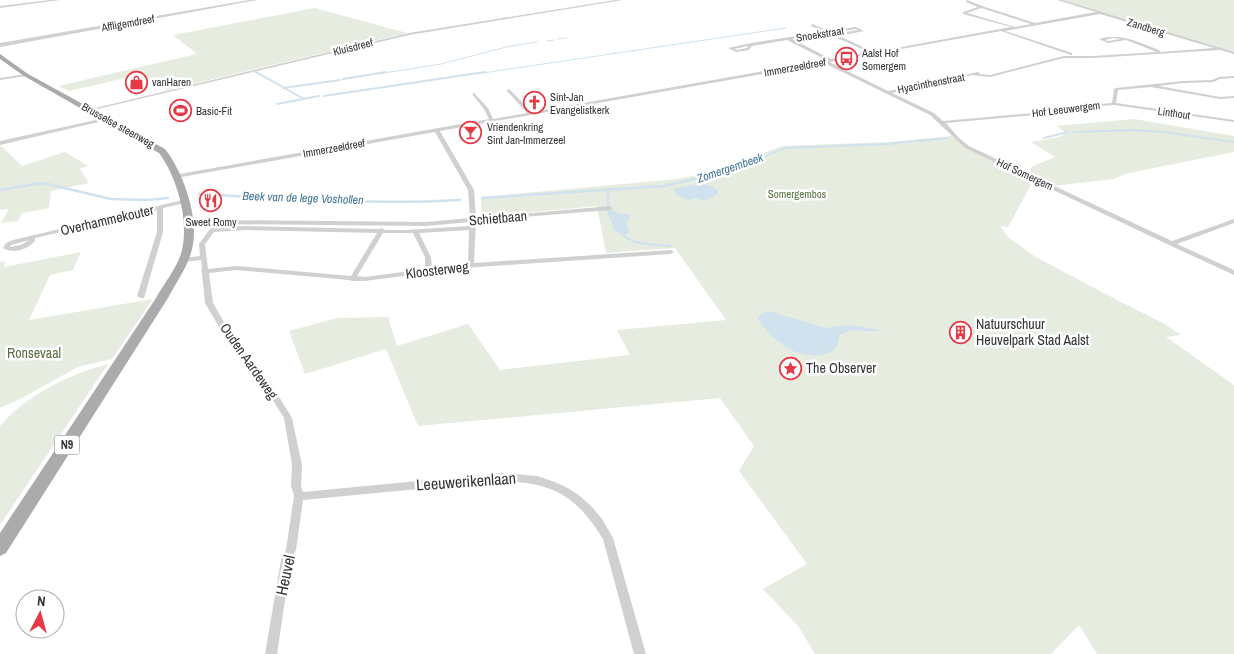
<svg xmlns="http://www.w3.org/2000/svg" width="1234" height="654" viewBox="0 0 1234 654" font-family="'Archivo Narrow',sans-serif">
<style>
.green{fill:#e6ecdf}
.water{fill:#cfe2ee}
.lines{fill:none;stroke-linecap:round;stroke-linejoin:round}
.stream-far2{stroke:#cfe2ee;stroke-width:1}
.stream-far1{stroke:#cfe2ee;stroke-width:2}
.stream{stroke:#cfe2ee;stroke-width:2.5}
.minor{fill:#d0d0d0;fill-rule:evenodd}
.tertiary{fill:#d0d0d0;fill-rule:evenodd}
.primary{fill:#ababab;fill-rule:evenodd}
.labels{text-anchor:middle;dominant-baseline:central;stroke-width:5;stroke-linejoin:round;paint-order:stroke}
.far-street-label{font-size:11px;fill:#333;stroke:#fff}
.far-poi-label{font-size:11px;fill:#333;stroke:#fff;text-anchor:start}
.far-park-label{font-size:11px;fill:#56703f;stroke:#fff}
.far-water-label{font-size:12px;font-style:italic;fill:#3f7597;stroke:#fff}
.shield{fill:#fff;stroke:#707070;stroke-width:1}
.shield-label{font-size:12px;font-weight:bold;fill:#333}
.street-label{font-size:14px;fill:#333;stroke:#fff}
.poi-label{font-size:14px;fill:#333;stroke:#fff;text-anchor:start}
.park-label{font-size:14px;fill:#56703f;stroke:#fff}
.near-street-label{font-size:16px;fill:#333;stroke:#fff}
</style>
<rect width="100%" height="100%" fill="#fff"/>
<!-- green -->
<path class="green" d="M1059 0H1234V53Z
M315 8 407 33 167 90 142 74 69 91 58 86 197 54 173 35Z
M1134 119 1234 136V152L1124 174 1114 179 1054 186 1036 178 1039 176 1031 172V167L1055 157 1031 142 1060 137 1066 133 1057 126Z
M952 136 964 145 1028 175 1026 178 1033 181 1008 227 1000 226 1008 237 1034 256 1117 300 1165 324 1181 335 1166 337 1234 385V654H1097L1079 625 1051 654H815L799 627 763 589 807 564 739 471 754 446 720 398 418 426 386 349 305 374 289 331 337 318 388 317 397 346 468 324 500 370 630 355 617 330 726 320 675 248 606 253 597 206 482 217 481 197 677 179 718 171 782 146 891 142Z
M0 145 22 166 65 152 88 166 80 169 89 183 51 191 49 208 22 213 18 221 1 223 9 209 0 210Z
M81 252 73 270 50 275 29 320 153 299 112 359 78 367 18 400 0 408V262L5 261 4 267Z
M108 364 0 525V426C28 394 68 375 108 364Z"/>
<!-- water -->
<path class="water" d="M700 184 709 185 718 190V194L704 201 695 198 689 200 678 196 674 191 675 188Z
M611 209 618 213 630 215V219L626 223 630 232 625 235 613 230V225L606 210Z
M769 311 826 328 850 325 882 330C865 334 857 326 839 335 839 363 801 358 784 346 775 339 763 329 758 318L762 313Z"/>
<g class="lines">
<!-- stream-far2 -->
<path class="stream-far2" d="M557 39 567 38
M547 41 554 40
M255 72 258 74
M378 74 441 64 506 47 537 42
M476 74 786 28"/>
<!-- stream-far1 -->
<path class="stream-far1" d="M256 72 304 99
M343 79 386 72
M283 88 340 80
M324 96 485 72
M277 104 319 96
M1074 132 1133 130 1163 132 1234 142
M1044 138 1068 132
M734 168 786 148 886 144 947 138"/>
<!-- stream -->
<path class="stream" d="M608 189V205
M0 190 43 183 111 199 148 200 168 198
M199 194C286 199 373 205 460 200
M482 198 664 186 724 172 737 167
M620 232C633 246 652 244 670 246"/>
<!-- minor -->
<path class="minor" d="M50 0H60L0 8V6Z
M615 0H623L409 35 89 111 87 110 409 33Z
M967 0 982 6 1035 23 1096 12 1057 0H1062L1234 52V54L1220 50 1093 58H1064L990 77 972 75 892 93 934 113 943 121 1056 111 1069 106 1112 103 1114 89 1116 88 1183 81 1212 80 1219 77 1234 76V78L1220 79 1213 82 1183 83 1159 86 1220 97 1234 96V98L1220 99 1151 87 1118 90 1116 103 1234 120V122L1114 105 1070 108 1057 113 946 123 959 138 969 146 1172 241 1234 219V223L1177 244 1234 270V275L1169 245 965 148 930 115 824 63 440 131 474 190 476 218 610 206 613 208 610 210 476 221 474 263 671 250 674 252 671 254 463 268 365 281H352L349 280 236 270 209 273 213 303 232 336 270 382 292 418 302 465 301 486 303 492 502 473 537 476 555 482 568 488 580 496 592 507 602 519 613 538 646 654H634L603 539C576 495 553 483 502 481L303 500 296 550 291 560 277 654H265L281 560 286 550 294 496 291 486 292 465 284 418 264 386 226 339 205 303 202 273 201 271 202 270 201 260 183 262 180 260 183 258 200 256 199 244 210 229 212 228 246 226 379 229 382 228 385 230H406L470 226V222L426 226 216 224 189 228 186 226 189 224 216 220 426 222 470 218 468 190 435 132 176 178 174 177V175L489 119 484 109 472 94 474 93 488 108 493 119 527 113 507 91V90L509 89 532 112 826 60 787 40 752 46 749 50 736 52 728 48 751 43 824 32 811 26 812 24 829 31 856 27 864 31 839 36 874 52 1011 27 963 14V12L978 7 966 2ZM981 8 1031 24 1015 27 967 13ZM1100 14 1214 48 1160 52 1159 50C1140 43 1120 32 1099 39L1108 43 1126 40 1157 52 1093 56H1064L990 75 979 74 980 73 978 72 888 91 829 62 1001 31 1071 55H1072V53L1005 31ZM856 29 858 30 835 34 832 33ZM828 34 869 52 831 59 792 39ZM1113 38 1121 39 1108 41 1105 40ZM748 46 747 48 737 50 734 49ZM246 230 377 233 351 276 236 266 208 269 205 244 214 232ZM469 230 468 264 432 268 431 257 419 233ZM383 233H413L425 257V269L365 277 357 276Z
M26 74H27V76L0 80V78Z
M105 118 107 119V120L0 145V141Z
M183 200 186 202 185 203 163 208V232L144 298H141L137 296 157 232V210L35 238V241C27 250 13 254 3 248L6 243 13 240ZM29 240 21 245 10 247 11 245Z"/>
<!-- tertiary -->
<path class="tertiary" d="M249 0H258L0 47V43Z"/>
<!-- primary -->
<path class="primary" d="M0 54 28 74 165 149C184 173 201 222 191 253 186 269 176 283 168 298L6 553 0 556V533L156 298C164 283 178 267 182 250 189 219 177 177 159 153L24 76 0 59Z"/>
</g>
<!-- icons -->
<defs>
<symbol id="bus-ring" viewBox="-11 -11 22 22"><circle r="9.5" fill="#fff" stroke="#e63946" stroke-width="1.5"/><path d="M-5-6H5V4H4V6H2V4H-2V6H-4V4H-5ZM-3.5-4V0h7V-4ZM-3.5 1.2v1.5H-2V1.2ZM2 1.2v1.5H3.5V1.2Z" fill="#e63946"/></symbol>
<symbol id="shop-ring" viewBox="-11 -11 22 22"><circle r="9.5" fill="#fff" stroke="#e63946" stroke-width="1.5"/><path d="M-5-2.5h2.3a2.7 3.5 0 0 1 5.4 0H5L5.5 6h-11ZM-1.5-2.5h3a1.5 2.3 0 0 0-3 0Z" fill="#e63946"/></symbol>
<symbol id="church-ring" viewBox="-11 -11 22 22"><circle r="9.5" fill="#fff" stroke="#e63946" stroke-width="1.5"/><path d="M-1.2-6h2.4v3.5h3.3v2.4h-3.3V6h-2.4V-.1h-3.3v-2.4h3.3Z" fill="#e63946"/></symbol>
<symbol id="stadium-ring" viewBox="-11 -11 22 22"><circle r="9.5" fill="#fff" stroke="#e63946" stroke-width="1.5"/><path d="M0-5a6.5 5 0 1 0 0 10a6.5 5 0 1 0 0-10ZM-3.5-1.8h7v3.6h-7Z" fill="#e63946"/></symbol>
<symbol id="bar-ring" viewBox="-11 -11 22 22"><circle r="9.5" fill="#fff" stroke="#e63946" stroke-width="1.5"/><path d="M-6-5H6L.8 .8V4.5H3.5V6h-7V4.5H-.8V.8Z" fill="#e63946"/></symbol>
<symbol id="restaurant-ring" viewBox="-11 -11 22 22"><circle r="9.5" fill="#fff" stroke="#e63946" stroke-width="1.5"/><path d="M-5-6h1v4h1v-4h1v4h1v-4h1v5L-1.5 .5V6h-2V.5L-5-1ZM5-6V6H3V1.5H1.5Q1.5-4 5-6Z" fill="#e63946"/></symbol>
<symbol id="building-ring" viewBox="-11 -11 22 22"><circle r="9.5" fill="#fff" stroke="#e63946" stroke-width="1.5"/><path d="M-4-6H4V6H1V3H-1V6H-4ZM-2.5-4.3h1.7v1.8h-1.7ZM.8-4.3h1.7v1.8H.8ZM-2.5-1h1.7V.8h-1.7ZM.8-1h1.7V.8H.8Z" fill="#e63946"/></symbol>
<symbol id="sight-ring" viewBox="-11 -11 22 22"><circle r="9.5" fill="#fff" stroke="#e63946" stroke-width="1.5"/><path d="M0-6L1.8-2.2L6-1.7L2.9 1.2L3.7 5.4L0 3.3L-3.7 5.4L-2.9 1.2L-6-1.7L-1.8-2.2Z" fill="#e63946"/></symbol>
</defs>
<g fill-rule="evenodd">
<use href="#bus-ring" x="834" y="46" width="25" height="25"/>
<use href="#shop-ring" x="124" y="70" width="25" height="25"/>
<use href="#church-ring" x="522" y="90" width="25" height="25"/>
<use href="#stadium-ring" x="168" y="98" width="25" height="25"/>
<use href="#bar-ring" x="458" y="120" width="25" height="25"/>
<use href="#restaurant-ring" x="198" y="188" width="25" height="25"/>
<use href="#building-ring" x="948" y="320" width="25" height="25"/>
<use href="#sight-ring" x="778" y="356" width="25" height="25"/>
</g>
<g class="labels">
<!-- far-street labels -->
<g class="far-street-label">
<text transform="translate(128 23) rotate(-10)">Affligemdreef</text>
<text transform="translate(1146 27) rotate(17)">Zandberg</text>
<text transform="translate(820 34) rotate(-9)">Snoekstraat</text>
<text transform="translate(353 47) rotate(-14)">Kluisdreef</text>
<text transform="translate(795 67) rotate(-10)">Immerzeeldreef</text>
<text transform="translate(931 83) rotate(-11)">Hyacinthenstraat</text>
<text transform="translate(1066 109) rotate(-7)">Hof Leeuwergem</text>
<text transform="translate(1174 113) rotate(8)">Linthout</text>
<text transform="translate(118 125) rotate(29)">Brusselse steenweg</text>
<text transform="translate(334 148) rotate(-10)">Immerzeeldreef</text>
<text transform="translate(1025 174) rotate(25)">Hof Somergem</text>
</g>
<!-- far-poi labels -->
<g class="far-poi-label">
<text x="862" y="53">Aalst Hof<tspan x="862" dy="13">Somergem</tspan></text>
<text x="152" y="82">vanHaren</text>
<text x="550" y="97">Sint-Jan<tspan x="550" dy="13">Evangelistkerk</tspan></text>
<text x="196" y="111">Basic-Fit</text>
<text x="487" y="127">Vriendenkring<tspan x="487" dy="13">Sint Jan-Immerzeel</tspan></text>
<text x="211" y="222" text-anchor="middle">Sweet Romy</text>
</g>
<!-- far-park labels -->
<g class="far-park-label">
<text x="797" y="194">Somergembos</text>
</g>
<!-- far-water labels -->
<g class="far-water-label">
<text transform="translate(730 168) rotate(-19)">Zomergembeek</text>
<text transform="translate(303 198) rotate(2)">Beek van de lege Voshollen</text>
</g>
<!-- shield labels -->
<rect class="shield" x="54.5" y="435.5" width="25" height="19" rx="4"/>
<g class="shield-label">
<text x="67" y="445">N9</text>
</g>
<!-- street labels -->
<g class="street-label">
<text transform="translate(498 218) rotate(-5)">Schietbaan</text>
<text transform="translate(107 220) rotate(-13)">Overhammekouter</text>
<text transform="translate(437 270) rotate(-7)">Kloosterweg</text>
<text transform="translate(249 361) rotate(55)">Ouden Aardeweg</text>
</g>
<!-- poi labels -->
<g class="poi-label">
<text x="976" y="324">Natuurschuur<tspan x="976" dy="16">Heuvelpark Stad Aalst</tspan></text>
<text x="806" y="368">The Observer</text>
</g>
<!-- park labels -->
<g class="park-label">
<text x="34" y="353">Ronsevaal</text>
</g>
<!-- near-street labels -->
<g class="near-street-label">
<text transform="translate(466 481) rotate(-4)">Leeuwerikenlaan</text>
<text transform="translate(285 575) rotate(-78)">Heuvel</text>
</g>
</g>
<!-- north arrow -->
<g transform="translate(40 614) rotate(6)"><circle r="24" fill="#ffffff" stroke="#adadad"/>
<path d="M0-4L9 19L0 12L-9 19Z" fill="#e63946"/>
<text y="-8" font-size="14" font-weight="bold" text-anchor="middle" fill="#333333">N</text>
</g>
</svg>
